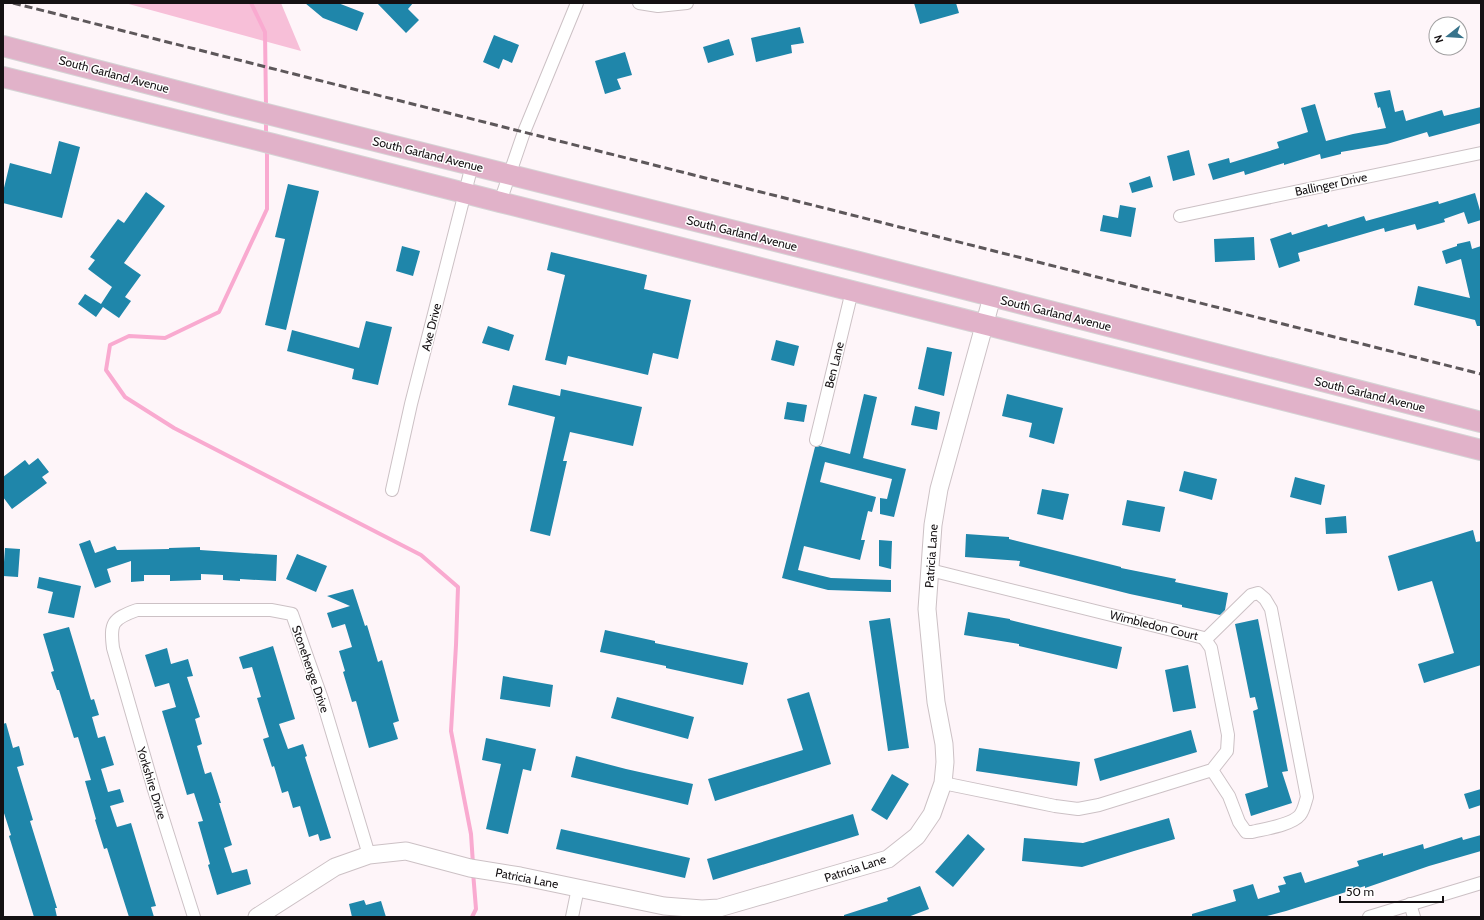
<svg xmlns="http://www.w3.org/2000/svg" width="1484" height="920" viewBox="0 0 1484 920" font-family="Cabin,sans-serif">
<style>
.green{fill:#f7bfd8}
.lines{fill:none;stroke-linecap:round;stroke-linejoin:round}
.stream{stroke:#f9aad0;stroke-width:4}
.building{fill:#1f86aa}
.street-casing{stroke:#ccc1c5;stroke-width:14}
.secondary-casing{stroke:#ccc1c5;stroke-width:19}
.primary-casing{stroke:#d5d4d5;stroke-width:22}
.street{stroke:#fff;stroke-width:12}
.secondary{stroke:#fff;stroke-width:17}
.primary{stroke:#e1b2c9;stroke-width:20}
.rail{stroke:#5d575a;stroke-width:3;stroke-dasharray:8 4;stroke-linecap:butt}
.labels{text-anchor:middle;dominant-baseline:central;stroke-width:3;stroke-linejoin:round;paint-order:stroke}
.street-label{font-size:12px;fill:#151113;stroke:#fff}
</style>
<rect width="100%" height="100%" fill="#fef5f9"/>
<!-- green -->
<path class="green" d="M125 3H281L301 51Z"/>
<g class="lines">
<!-- stream -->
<path class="stream" d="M251 3 265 32 266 107
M266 120V137
M267 148V209L219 312 165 338 129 336 110 345 106 370 125 397 174 428 421 555 458 587 456 645 451 731 471 834 473 864
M472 917 476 909 473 872"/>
</g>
<!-- building -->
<path class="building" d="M305 3H338L364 13 357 31 323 18Z
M377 3H413L408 9 419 20 406 33Z
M914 3H956L959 13 920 24Z
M800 27 804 43 791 45 792 53 756 62 751 38Z
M494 35 519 45 512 63 503 59 499 69 483 62Z
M729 39 734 55 708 63 703 47Z
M625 52 632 75 617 79 621 89 605 94 595 61Z
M1390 90 1395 112 1403 110 1406 121 1442 110 1444 116 1481 107V123L1429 137 1427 132 1387 144 1341 152V154L1321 159 1320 154 1284 165V163L1245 175 1244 171 1213 180 1208 164 1229 158 1230 163 1279 148 1277 142 1308 132 1301 108 1315 104 1326 141 1353 134 1386 128 1380 107 1378 108 1374 93Z
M59 141 80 147 62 218 3 203V192L10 163 51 174Z
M1189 150 1195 175 1173 181 1167 156Z
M1150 176 1153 187 1132 193 1129 183Z
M288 184 319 191 286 330 265 325 285 239 275 237Z
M146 192 165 206 124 263 141 275 125 297 131 301 119 318 103 307 96 317 78 304 85 294 101 304 112 287 88 269 95 260 90 257 118 219 124 223Z
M1475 193 1481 214V220L1468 224 1464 212 1444 219 1445 222 1417 230 1415 224 1385 232 1384 228 1298 253 1300 261 1279 268 1270 239 1291 232 1292 235 1327 224 1328 227 1364 216 1366 221 1438 201 1439 204Z
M1120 205 1136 208 1131 237 1100 231 1103 215 1118 218Z
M1254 237 1255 260 1215 262 1214 239Z
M1470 241 1472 249 1481 246V326H1477L1475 320 1414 305 1418 286 1470 298 1461 259 1446 264 1442 251 1457 246V244Z
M402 246 420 251 413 276 396 271Z
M551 252 647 275 644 289 691 300 678 359 653 353 648 375 568 356 566 365 545 360 565 275 547 270Z
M366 321 392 327 378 385 352 379 354 369 287 351 292 330 359 348Z
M488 326 514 335 509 351 482 343Z
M776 340 799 346 794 366 771 360Z
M927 347 952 352 944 396 918 389Z
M513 385 560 396 561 389 642 407 633 446 570 432 563 461H567L550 536 530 531 555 417 508 405Z
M864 394 877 397 863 458 906 469 894 517 880 514V498L887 499 892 479 825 462 820 482 876 497 872 512 868 511 861 540H865L860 560 804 546 798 570 831 578 891 580V592L828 590 782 578 815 447 820 446 850 454Z
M1007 394 1063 408 1054 444 1029 437 1032 423 1002 416Z
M787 402 807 405 804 422 784 419Z
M915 406 940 412 937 430 911 425Z
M38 458 49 472 42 477 47 483 12 509 3 497V477L25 460 29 465Z
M1184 471 1217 479 1212 500 1179 491Z
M1295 477 1325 485 1321 505 1290 497Z
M1042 489 1069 494 1063 520 1037 514Z
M1127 500 1165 507 1160 532 1122 525Z
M1346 516 1347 533 1326 534 1325 518Z
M1473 530 1476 542 1481 541V665L1424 683 1418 664 1454 653 1432 581 1398 591 1388 556Z
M966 534 1009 537V539L1121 567V568L1176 579 1175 582 1228 593 1225 610 1220 615 1182 607V605L1130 594 1019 566 1020 561 965 557Z
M90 540 95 553 115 546 117 550 169 549V548L200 547V550L277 555 276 581 240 579V581L223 580V575L201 574V580L170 581V575H144V581L131 582V561L107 569 111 582 95 588 79 544Z
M879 540 892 541 891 569 879 566Z
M5 548 20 549 18 577 3 576Z
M297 554 327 566 316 592 286 579Z
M39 577 81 586 74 618 48 613 53 592 37 588Z
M353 589 365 626 367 625 378 662 382 660 399 721 393 723 398 739 369 748 356 701 352 702 343 672 345 671 339 651 352 647 345 624 332 628 327 613 350 606 327 596Z
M968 612 1010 619V620L1122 647 1117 669 1019 646V644L964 635Z
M890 618 909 748 888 751 869 621Z
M1258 619 1288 771 1282 772 1292 803 1251 816 1245 794 1268 787 1253 711 1258 709 1255 697 1250 698 1235 624Z
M69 627 91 700 94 699 99 715 92 717 98 738 105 736 114 765 101 769 108 792 120 789 124 802 110 806 117 827 131 823 156 906 151 907 154 917H129L107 848 104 849 95 820 96 819 85 781 91 780 78 737 74 738 59 690H57L51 672 54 671 43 634Z
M605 630 655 641V643L748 663 743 685 666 668V666L600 652Z
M273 646 295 719 279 724 288 749 303 744 307 756 305 757 331 838 320 841 318 834 309 837 300 806 293 808 288 791 282 793 274 766 272 767 263 739 269 737 257 698 261 697 252 667 243 669 239 657Z
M167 648 171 664 188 659 193 676 187 677 200 717 195 719 202 744 197 746 205 774 211 772 221 803H219L232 845 224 848 232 873 247 869 251 884 217 895 208 865 210 864 198 822 203 821 194 793 187 795 162 711 176 707 169 683 155 687 145 655Z
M1188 665 1196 708 1173 712 1165 670Z
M503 676 553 685 550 707 500 699Z
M809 692 831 764 715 801 708 779 803 750 787 699Z
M617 697 694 717 688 739 611 718Z
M6 723 13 748 19 746 24 765 17 767 33 820 30 821 57 908H55L57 917H34L9 836 11 835 3 810V724Z
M1191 730 1197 752 1100 781 1094 759Z
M486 738 536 749 531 771 523 769 508 834 486 829 501 764 482 760Z
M979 748 1080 762 1077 786 976 771Z
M576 756 626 769 693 784 688 805 571 777Z
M892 774 909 784 887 820 871 810Z
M1481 789V805L1469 809 1464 794Z
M853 814 859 835 713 880 707 859Z
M1169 818 1175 839 1134 851 1082 867 1022 861 1024 838 1083 843Z
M561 829 690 858 685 878 556 849Z
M968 834 985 849 953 887 935 872Z
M1481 835V851L1429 866 1365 888V886L1286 911 1263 917H1192V914L1236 901 1233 890 1253 884 1258 899 1280 892 1278 886 1286 884 1283 877 1301 872 1305 883 1359 866 1357 861 1383 853V856L1423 844 1424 849 1462 837 1463 840Z
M920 886 929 909 908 917H844V915L888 901 887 898Z
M364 900 366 905 381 901 386 917H352L349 904Z"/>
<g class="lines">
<defs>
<path id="street" d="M639 3 658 6 687 3
M500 202 524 132 577 3
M1180 216 1481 153
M816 440 852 291
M392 490 411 404 472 165
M930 570 1204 638 1211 648 1228 735 1227 751 1212 770 1099 805 1078 809 1055 806 943 783
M1205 640 1251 595 1258 593 1265 599 1271 609 1307 797C1305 803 1304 810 1300 815 1292 825 1264 829 1252 832H1246L1239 822 1229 796 1212 770
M1410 904 1414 917
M194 917 154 790 113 648C110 623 112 619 137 610H271L292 614 322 699 369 855
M572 917 578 888
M1369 917 1481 883"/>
<path id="secondary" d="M257 917 335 867 369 855 406 851 470 868 520 876 664 906 702 909 719 908 888 859 917 836 932 814 943 783 945 762 944 744 936 702 927 609 933 525 939 489 992 297"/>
<path id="primary" d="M3 46 231 105 859 262 1481 422
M3 77 273 144 500 202 1481 450"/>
</defs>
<!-- street casing -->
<use href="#street" class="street-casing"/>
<!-- secondary casing -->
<use href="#secondary" class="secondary-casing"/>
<!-- primary casing -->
<use href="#primary" class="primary-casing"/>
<!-- street -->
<use href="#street" class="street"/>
<!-- secondary -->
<use href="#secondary" class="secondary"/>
<!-- primary -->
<use href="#primary" class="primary"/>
<!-- rail -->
<path class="rail" d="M13 3 1481 374"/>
</g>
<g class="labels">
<!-- street labels -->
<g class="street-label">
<text transform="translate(114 74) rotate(15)">South Garland Avenue</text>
<text transform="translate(428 154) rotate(14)">South Garland Avenue</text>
<text transform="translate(1331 184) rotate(-12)">Ballinger Drive</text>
<text transform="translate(742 233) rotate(14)">South Garland Avenue</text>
<text transform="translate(1056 313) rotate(14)">South Garland Avenue</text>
<text transform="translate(431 327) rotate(-76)">Axe Drive</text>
<text transform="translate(834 365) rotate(-76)">Ben Lane</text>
<text transform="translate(1370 394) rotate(14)">South Garland Avenue</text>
<text transform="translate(931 556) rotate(-86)">Patricia Lane</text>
<text transform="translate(1154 625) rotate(14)">Wimbledon Court</text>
<text transform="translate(311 669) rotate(71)">Stonehenge Drive</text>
<text transform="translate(152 783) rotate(73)">Yorkshire Drive</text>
<text transform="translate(855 868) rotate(-18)">Patricia Lane</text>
<text transform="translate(527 878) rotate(11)">Patricia Lane</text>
</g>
</g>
<!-- border -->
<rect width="1484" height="920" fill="none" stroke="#151113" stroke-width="8"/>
<!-- north arrow -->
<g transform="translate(1448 36) rotate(253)"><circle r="19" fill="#ffffff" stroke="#a1a0a1"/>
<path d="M0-3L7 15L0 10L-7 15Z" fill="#38738b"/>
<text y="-6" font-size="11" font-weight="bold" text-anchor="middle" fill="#151113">N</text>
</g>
<!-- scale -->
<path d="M1340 896v6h103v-6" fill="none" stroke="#151113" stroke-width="2"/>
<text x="1346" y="896" font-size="12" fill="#151113" stroke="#ffffff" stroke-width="3" paint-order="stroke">50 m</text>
</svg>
